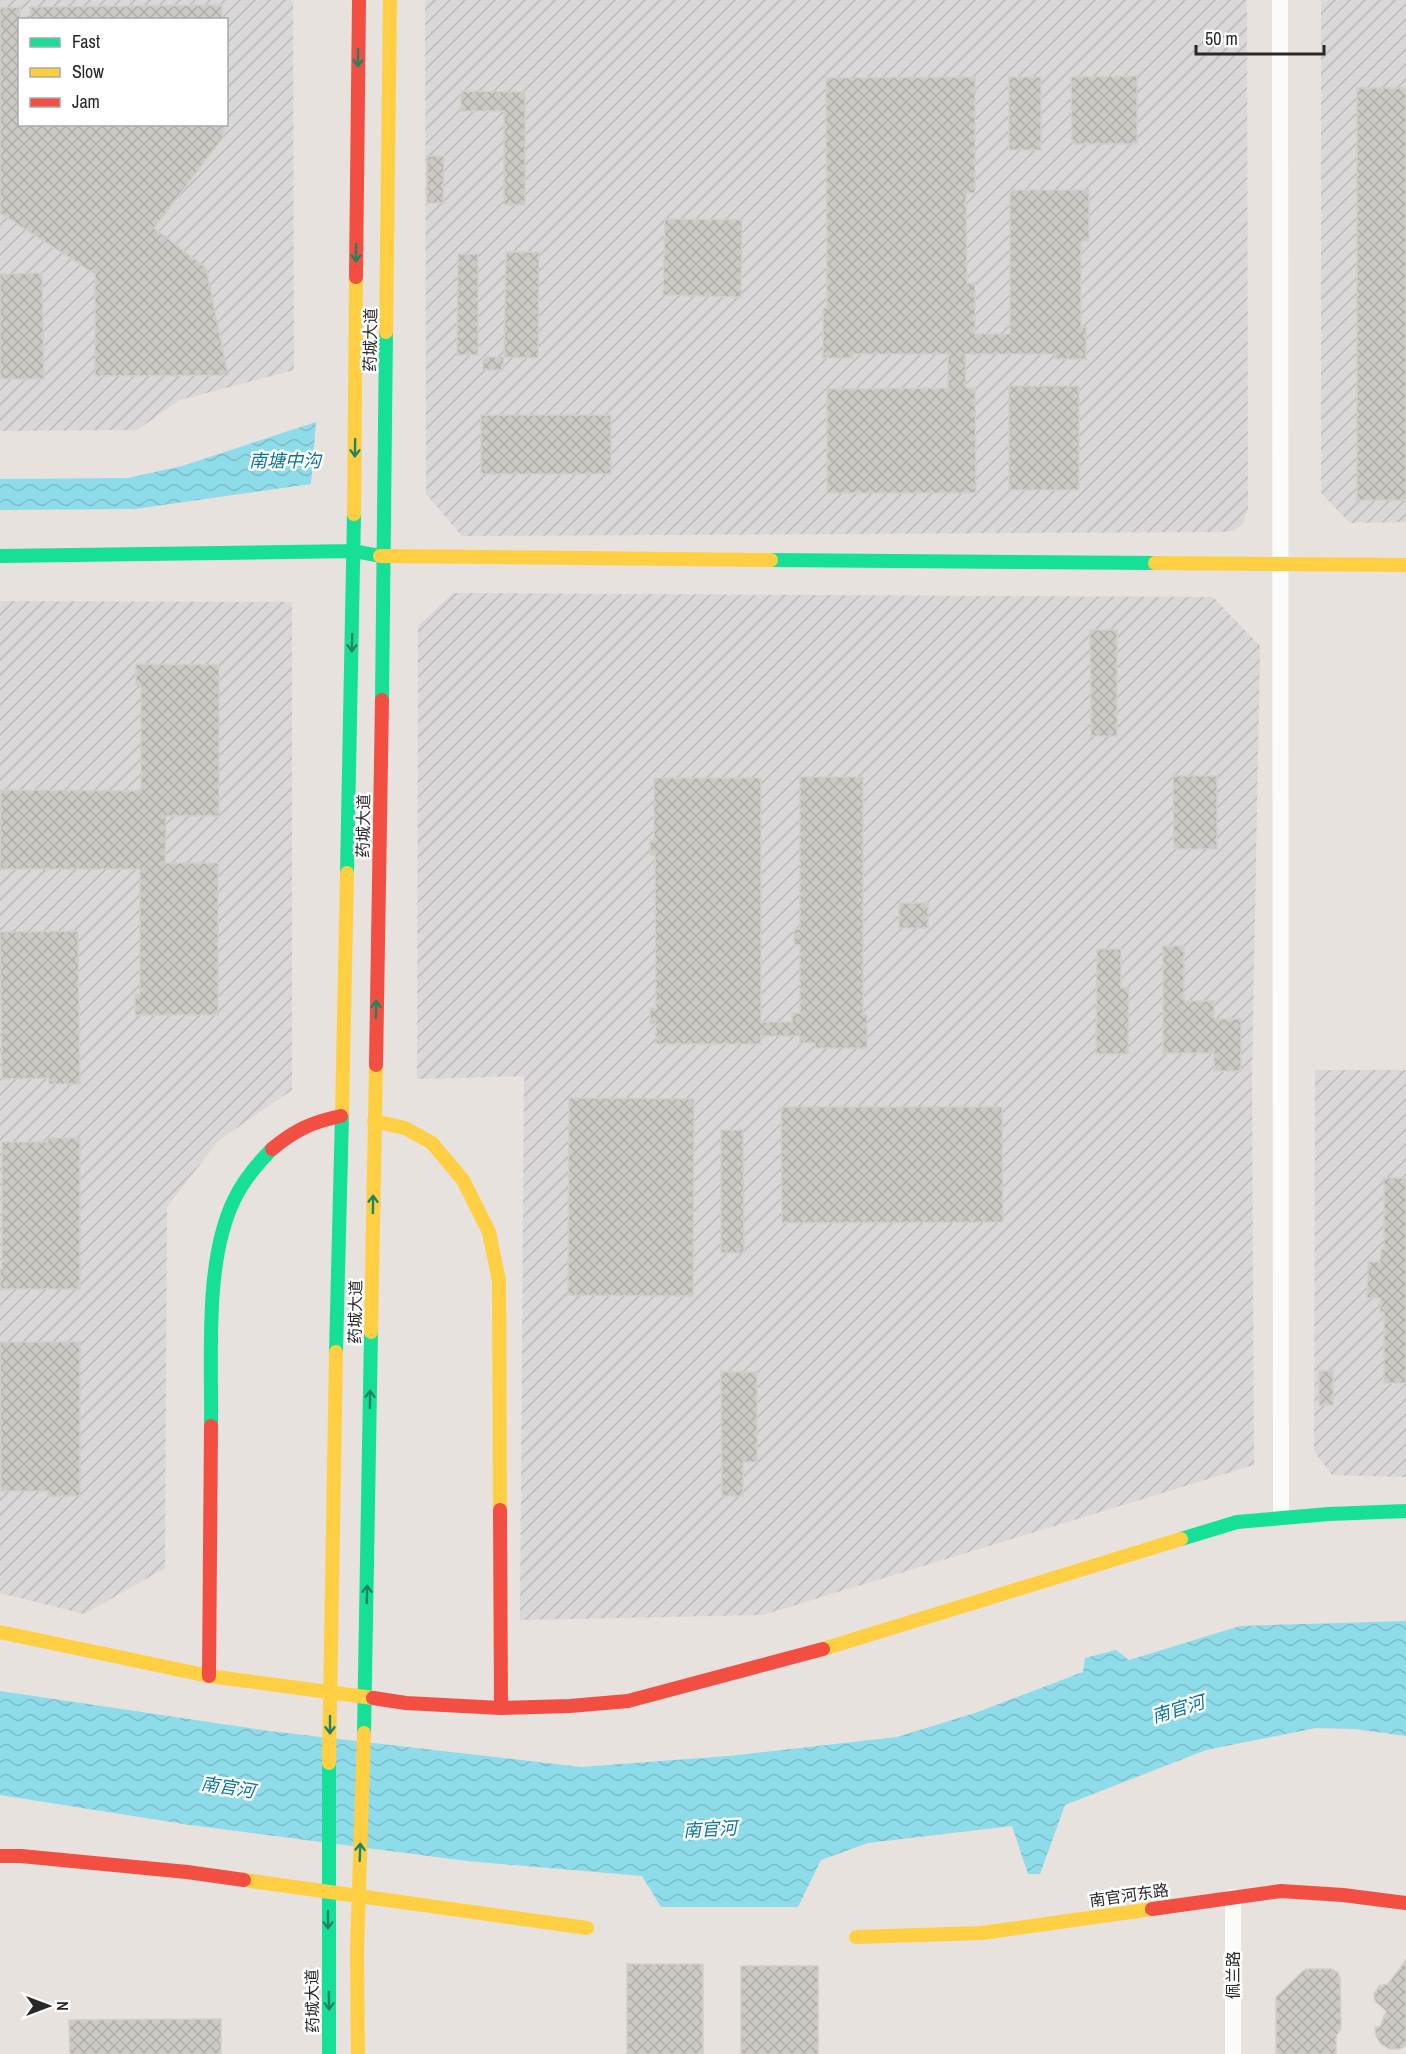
<svg xmlns="http://www.w3.org/2000/svg" width="1406" height="2054" viewBox="0 0 1406 2054" font-family="'Archivo Narrow','Noto Sans SC',sans-serif">
<style>
.industrial{fill:url(#industrial-furrows);fill-rule:evenodd}
.water{fill:url(#water-waves)}
.building{fill:url(#building-cross-hatch);stroke:#d2cec9;stroke-width:1.5}
.lines{fill:none;stroke-linecap:round;stroke-linejoin:round}
.street{stroke:#fbfbfa;stroke-width:16}
.fast{stroke:#16e098;stroke-width:14}
.slow{stroke:#ffcf43;stroke-width:14}
.jam{stroke:#f24e42;stroke-width:14}
.oneway{stroke:#1f8460}
.labels{text-anchor:middle;dominant-baseline:central;stroke-width:5;stroke-linejoin:round;paint-order:stroke}
.street-label{font-size:16px;fill:#282828;stroke:#fff}
.water-label{font-size:18px;font-style:italic;fill:#0b7599;stroke:#fff}
</style>
<defs>
<pattern id="industrial-furrows" width="10" height="10" patternUnits="userSpaceOnUse" patternTransform="scale(1.5)"><rect width="10" height="10" fill="#dad7d9"/><path d="M-1 1l2-2M0 10L10 0M9 11l2-2" fill="none" stroke="#bbb9ba"/></pattern>
<pattern id="water-waves" width="16" height="10" patternUnits="userSpaceOnUse" patternTransform="scale(1.5)"><rect width="16" height="10" fill="#8edcea"/><path d="M0 5q4-4 8 0t8 0" fill="none" stroke="#7abdc9"/></pattern>
<pattern id="building-cross-hatch" width="8" height="8" patternUnits="userSpaceOnUse" patternTransform="scale(1.5)"><rect width="8" height="8" fill="#cdcac6"/><path d="M0 0l8 8M0 8l8-8" fill="none" stroke="#b0aeaa"/></pattern>
</defs>
<rect width="100%" height="100%" fill="#e7e2dd"/>
<!-- industrial -->
<path class="industrial" d="M0 0H293L294 370 180 400 137 430 0 431ZM20 20H226V124H20Z
M425 0H1247L1248 510 1242 525 1234 531 1225 532 462 536 426 494Z
M1321 0H1406V522L1350 523 1321 493Z
M453 593 1213 597 1260 646 1252 1078 1254 1465 763 1615 520 1620 524 1076 417 1079 418 626Z
M0 601 292 602V1090L219 1140 167 1207 165 1568 84 1614 0 1593Z
M1315 1070H1406V1477L1332 1475 1314 1451Z"/>
<!-- water -->
<path class="water" d="M316 422 311 484 135 509 0 510V479L128 478 182 466Z
M1406 1621V1736L1354 1729 1316 1728 1206 1750 1065 1805 1040 1874H1028L1012 1826 868 1843 821 1860 798 1907H661L642 1876 467 1861 190 1825 0 1795V1691L269 1731 581 1767 728 1756 897 1737 975 1713 1083 1672 1085 1658 1116 1650 1129 1660 1240 1626Z"/>
<!-- building -->
<path class="building" d="M222 5V20H30V7Z
M20 7V124H224V136L154 228 206 268 228 375 95 376V274L0 213V8Z
M1137 76V144H1072L1071 77Z
M975 77V193H966L967 283H975V334H1010V190H1089V241H1081V327H1086V359H1055V354H965L966 388H975L976 493H827V389L948 388V354H853V358H823V308H827L826 78Z
M1009 77H1041V150H1009Z
M1357 88H1406V500H1357Z
M461 91 525 92V205H504V111H461Z
M427 156H444L443 203H427Z
M665 219 742 220 741 297 663 295Z
M506 252H539L538 358 504 357Z
M458 254H478V355H457Z
M42 273 44 379H0V274Z
M483 357H504L503 370H483Z
M1009 386H1079V490H1009Z
M481 415H611V474H481Z
M1090 630H1117V736H1091Z
M136 664 219 665V816H166L165 863H218V1015H135V994H140V869H0L1 790 141 791V685H136Z
M1173 776H1217V849H1174Z
M800 777H863V1015H867V1048H815V1043H800V1036H761V1044H656V1024H650V1008H656L655 855H650V840H654V778H761V1022H792V1013H800V945H794V929H800Z
M899 903H928V928H899Z
M78 931 80 1084H49V1078L2 1079 0 932Z
M1163 946H1184V1001H1214V1019H1241V1071H1214V1053H1163Z
M1097 949H1121V988H1129L1128 1054H1096Z
M569 1098 694 1099 693 1296 568 1295Z
M781 1107H1002L1003 1222 782 1223Z
M721 1130H743L744 1253H721Z
M48 1138H80V1289H0V1269H2V1142H48Z
M1384 1178H1406V1383H1384V1312H1380L1381 1298H1367L1368 1262H1380L1381 1249H1384Z
M0 1342H80V1496H48V1491H1Z
M1319 1371H1333V1405H1319Z
M721 1372H757V1462H743V1496H722Z
M1406 1960V2046L1399 2049H1389L1381 2044 1376 2036 1375 2027H1380L1386 2011 1375 2001 1374 1994 1379 1986 1388 1984Z
M627 1964H703V2054H627Z
M741 1966H818V2054H741Z
M1307 1969H1332L1338 1973 1340 1978 1341 2029 1336 2036V2054H1276V1997L1303 1971Z
M221 2019V2054H70L69 2020Z"/>
<g class="lines">
<!-- street -->
<path class="street" d="M1280 0 1281 1518
M1233 1897V2054"/>
<!-- fast -->
<path class="fast" d="M0 556 354 551 380 556
M771 560 1155 563
M382 700 386 332
M347 873 354 514
M336 1352 342 1114
M211 1426C212 1358 204 1262 234 1200 243 1181 257 1164 272 1149
M1181 1539 1237 1522 1329 1514 1406 1511
M364 1733 371 1332
M329 2054V1763"/>
<!-- slow -->
<path class="slow" d="M386 332 390 0
M354 514 356 277
M380 556 771 560
M1155 563 1406 565
M342 1114 347 873
M374 1121 405 1128 432 1143 463 1180 489 1232 499 1281 500 1510
M371 1332 376 1065
M0 1632 209 1676 373 1698
M823 1649 1181 1539
M329 1763 336 1352
M244 1880 587 1928
M856 1937 982 1933 1152 1909
M358 2054 357 1952 364 1733"/>
<!-- jam -->
<path class="jam" d="M356 277 359 0
M376 1065 382 700
M272 1149C295 1130 312 1122 341 1116
M500 1510 501 1708
M209 1676 211 1426
M373 1698 406 1703 501 1708 570 1706 628 1701 823 1649
M0 1856H21L187 1872 244 1880
M1152 1909 1281 1891 1343 1895 1406 1903"/>
</g>
<!-- one-way arrows -->
<defs><path id="oneway-shaft" d="M-6 0H5M1.5-3L5.5 0L1.5 3" fill="none" stroke-width="1.6" stroke-linecap="round" stroke-linejoin="round" transform="scale(1.5)"/></defs>
<g class="oneway">
<use href="#oneway-shaft" transform="translate(358 58) rotate(91)"/>
<use href="#oneway-shaft" transform="translate(356 253) rotate(91)"/>
<use href="#oneway-shaft" transform="translate(355 448) rotate(91)"/>
<use href="#oneway-shaft" transform="translate(352 643) rotate(91)"/>
<use href="#oneway-shaft" transform="translate(376 1009) rotate(-89)"/>
<use href="#oneway-shaft" transform="translate(373 1204) rotate(-89)"/>
<use href="#oneway-shaft" transform="translate(370 1399) rotate(-89)"/>
<use href="#oneway-shaft" transform="translate(367 1594) rotate(-89)"/>
<use href="#oneway-shaft" transform="translate(330 1725) rotate(90)"/>
<use href="#oneway-shaft" transform="translate(360 1852) rotate(-88)"/>
<use href="#oneway-shaft" transform="translate(328 1920) rotate(90)"/>
<use href="#oneway-shaft" transform="translate(329 2001) rotate(89)"/>
</g>
<g class="labels">
<!-- street labels -->
<g class="street-label">
<text transform="translate(370 340) rotate(-89)">药城大道</text>
<text transform="translate(363 826) rotate(-89)">药城大道</text>
<text transform="translate(355 1312) rotate(-89)">药城大道</text>
<text transform="translate(1129 1895) rotate(-8)">南官河东路</text>
<text transform="translate(1233 1975) rotate(-90)">佩兰路</text>
<text transform="translate(312 2001) rotate(-91)">药城大道</text>
</g>
<!-- water labels -->
<g class="water-label">
<text x="285" y="460">南塘中沟</text>
<text transform="translate(1178 1709) rotate(-17)">南官河</text>
<text transform="translate(228 1787) rotate(9)">南官河</text>
<text transform="translate(710 1829) rotate(-3)">南官河</text>
</g>
</g>
<!-- legend -->
<rect x="18" y="18" width="210" height="108" fill="#ffffff" stroke="#a9a9a9" stroke-width="1.5"/>
<rect x="30" y="38" width="30" height="9" fill="#16e098" stroke="#a9a9a9" stroke-width="1.5"/>
<text x="72" y="48" font-size="18" fill="#282828">Fast</text>
<rect x="30" y="68" width="30" height="9" fill="#ffcf43" stroke="#a9a9a9" stroke-width="1.5"/>
<text x="72" y="78" font-size="18" fill="#282828">Slow</text>
<rect x="30" y="98" width="30" height="9" fill="#f24e42" stroke="#a9a9a9" stroke-width="1.5"/>
<text x="72" y="108" font-size="18" fill="#282828">Jam</text>
<!-- north arrow -->
<g transform="translate(48 2006) rotate(90)" stroke="#ffffff" stroke-width="4.5" paint-order="stroke">
<path d="M0-4.5L10 22L0 15L-10 22Z" fill="#282828"/>
<text y="-9" font-size="16" font-weight="bold" text-anchor="middle" fill="#282828">N</text>
</g>
<!-- scale -->
<path d="M1196 45v9h128v-9" fill="none" stroke="#282828" stroke-width="3"/>
<text x="1205" y="45" font-size="18" fill="#282828" stroke="#ffffff" stroke-width="4.5" paint-order="stroke">50 m</text>
</svg>
